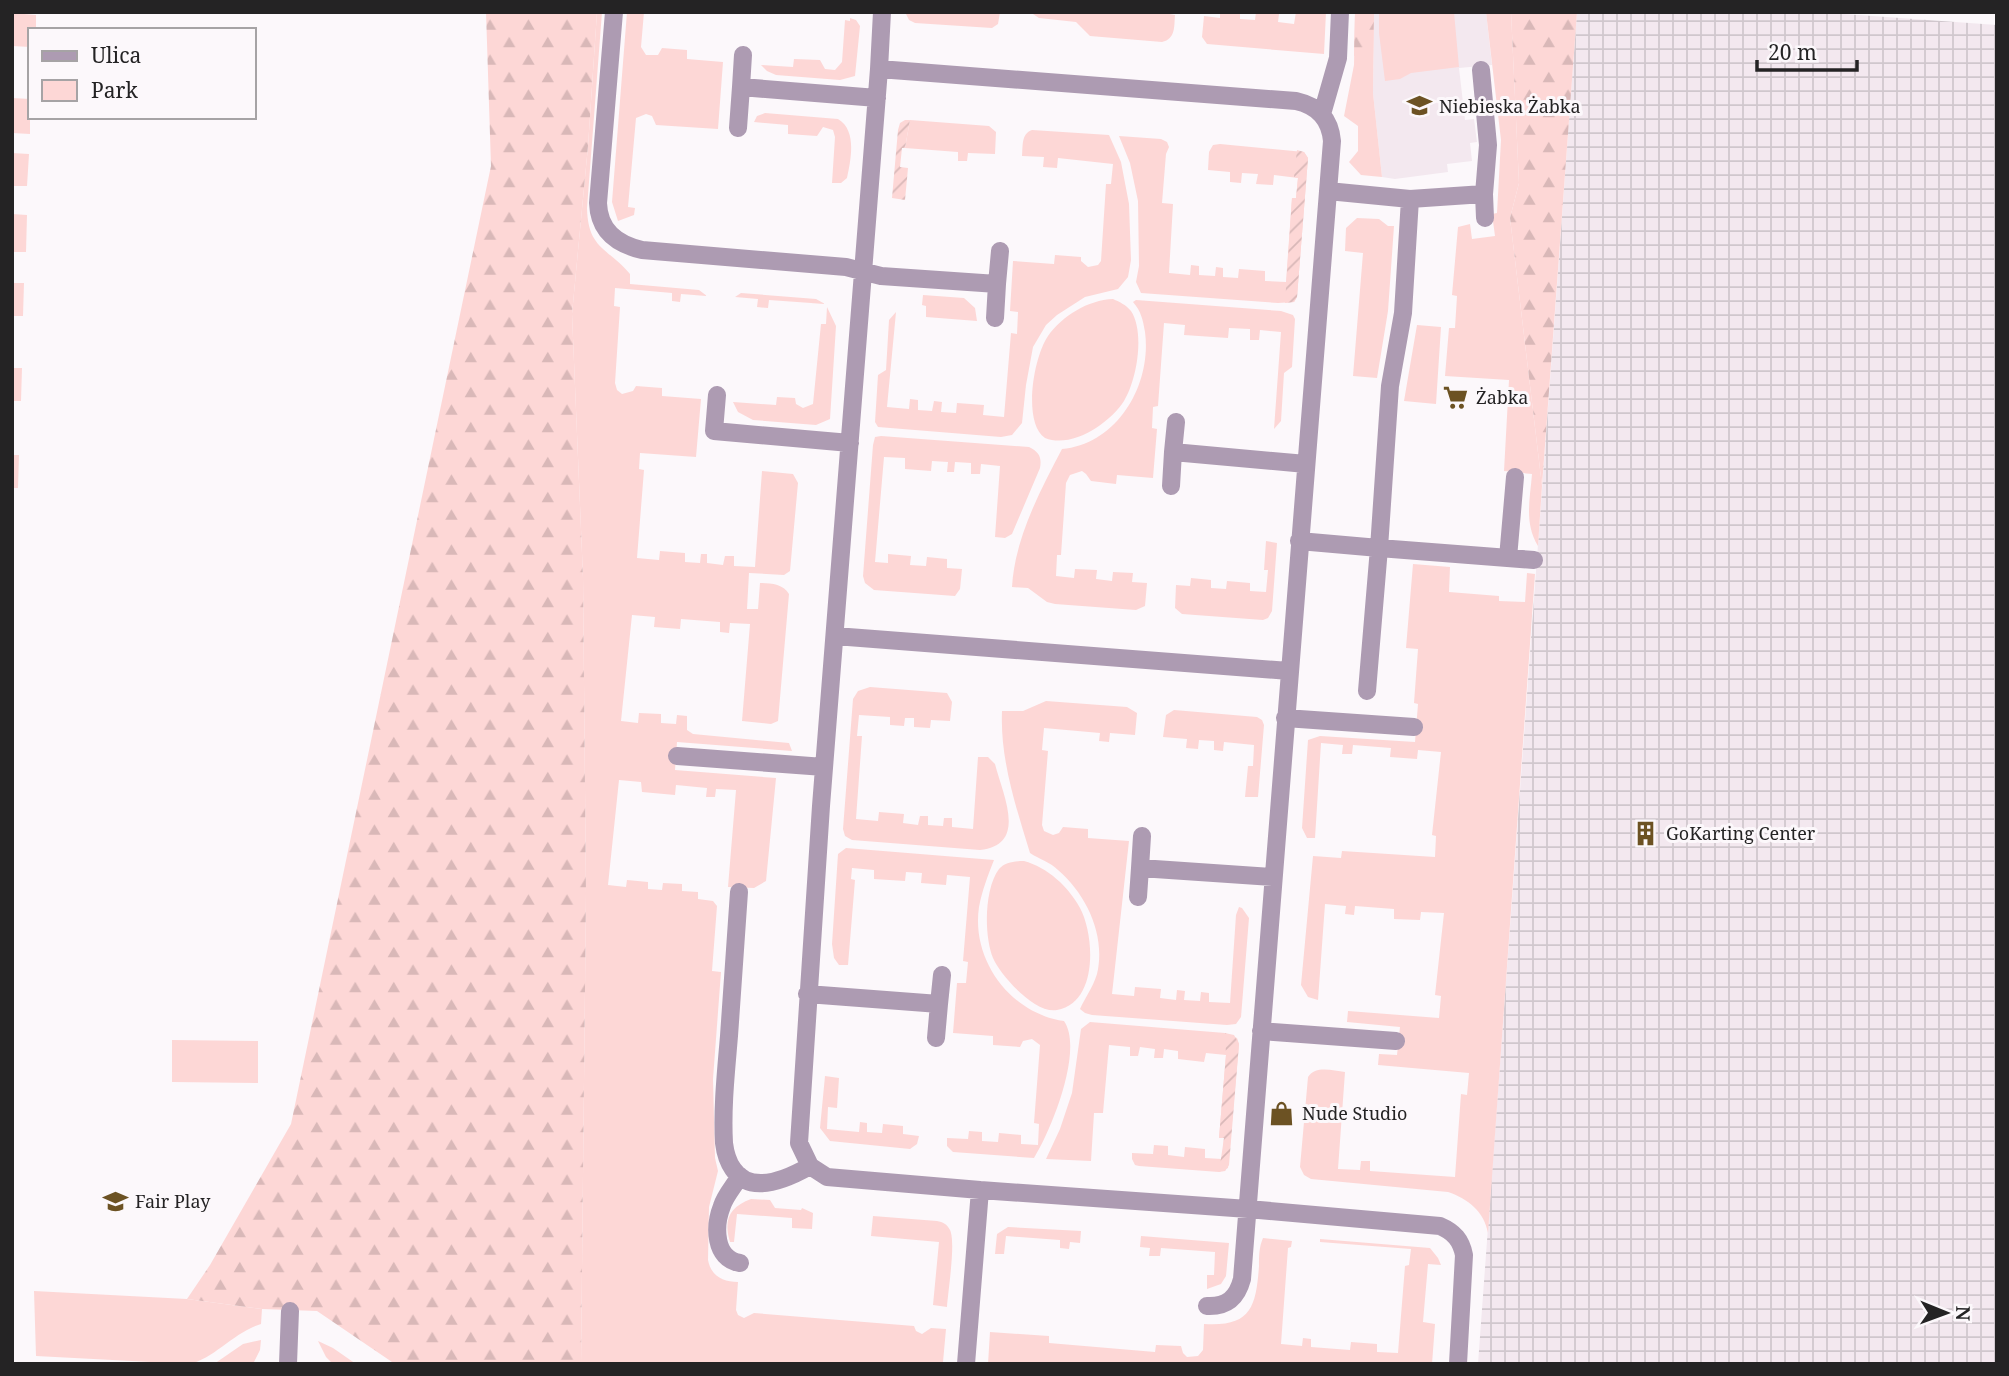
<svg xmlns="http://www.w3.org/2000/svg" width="2009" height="1376" viewBox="0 0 2009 1376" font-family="'Noto Serif',serif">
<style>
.built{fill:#f3e8ef}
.industrial{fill:url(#industrial-grid)}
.green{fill:#fdd7d6}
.forest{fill:url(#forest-firs)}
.garden{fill:url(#garden-furrows)}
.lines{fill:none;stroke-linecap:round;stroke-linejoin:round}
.minor{stroke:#ad9bb2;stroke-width:18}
.labels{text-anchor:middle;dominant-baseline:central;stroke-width:6;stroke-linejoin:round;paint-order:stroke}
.poi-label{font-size:18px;fill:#242324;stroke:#fcf8fb;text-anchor:start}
</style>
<defs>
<pattern id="industrial-grid" width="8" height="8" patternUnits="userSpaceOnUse" patternTransform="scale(1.75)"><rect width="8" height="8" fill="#f3e8ef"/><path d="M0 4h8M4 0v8" fill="none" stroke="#d0c7cd"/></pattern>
<pattern id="forest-firs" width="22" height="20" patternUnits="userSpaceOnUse" patternTransform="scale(1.75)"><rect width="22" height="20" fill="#fdd7d6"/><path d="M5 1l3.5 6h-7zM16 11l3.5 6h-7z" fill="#d9b8b8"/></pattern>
<pattern id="garden-furrows" width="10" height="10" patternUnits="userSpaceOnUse" patternTransform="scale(1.75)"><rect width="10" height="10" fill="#fdd7d6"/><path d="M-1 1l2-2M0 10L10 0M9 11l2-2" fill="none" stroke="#d9b8b8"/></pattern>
</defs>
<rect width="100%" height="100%" fill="#fcf8fb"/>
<!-- built -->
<path class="built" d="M1374 12H1486L1492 65 1459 68 1465 120 1474 119 1477 142 1470 143 1472 161 1447 164 1448 172 1395 179 1382 177 1373 93Z"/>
<!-- industrial -->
<path class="industrial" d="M1577 12H1817L1997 25V1364H1478Z"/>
<!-- green -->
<path class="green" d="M597 12H602L587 208C588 249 607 247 630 274V284L699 290 707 296 681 294 680 302 672 301V293L615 288 614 306 620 307 615 383 617 390 622 394 633 391 636 386 662 388V396L701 399 696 457 640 453 639 469 644 470 637 558 659 560 660 551 685 553V562L700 563 701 554H707V563L723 565 725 556H734V566L755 567 762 471 793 474 798 483 790 571 784 575 749 573 747 609H758L760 583C771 583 783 584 789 594L778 721 771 724 742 721 750 624 730 623 729 633 720 632V622L681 619 680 629 654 627 655 617 632 615 621 721 638 723 639 713 661 714V723L676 724 677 715 687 716V730L693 734 789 743 792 751 677 742 675 770 776 778 766 881 754 888 728 887 736 790 716 789 715 797H706L707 788 676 785 675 795 642 792 641 782 619 780 608 885 626 887 627 880 648 882V889L662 890 663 883 682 884V891L698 892V899L713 901 717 906 712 971 721 972 713 1079 715 1158 718 1171 709 1207 708 1260C711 1276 723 1282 738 1282L736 1310 738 1315 744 1318 754 1313 914 1326 916 1331 922 1334 931 1328 946 1329 943 1362 952 1364H581L586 894 583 577 572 314 588 146Z
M627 12H644L641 47 646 55H658L662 48 687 50V59L723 62 718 129 656 125 652 116 646 114 636 118 628 207 635 208 634 215 618 221 612 202Z
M905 12H1000L998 24 992 28 915 23 909 20Z
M1030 12H1159L1175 15C1174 26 1176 39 1162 42L1090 36 1076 22 1039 18Z
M1220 12H1240V19L1255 20 1256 12 1279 14 1278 22 1294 24 1296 12H1326L1324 54 1207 44 1202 37 1204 16 1220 18Z
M1355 12H1374L1373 93 1382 177 1361 175 1349 162 1358 151V126L1344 116 1354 65Z
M1379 12H1454L1459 67 1411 73 1400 79 1385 81 1379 33Z
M1486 12H1511L1519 183 1510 218 1542 486 1538 546C1524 523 1530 499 1532 474L1504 471 1509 380 1445 376 1449 328H1455L1457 296 1452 295 1458 227 1470 224 1472 239 1495 236 1492 214 1497 213 1501 140Z
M12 13 36 15V30H30V47L12 46Z
M850 18 856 20 860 26 855 76 840 80 776 75 767 71 761 65 793 67 794 59 820 60 825 69 835 70 842 62 845 20 850 21Z
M12 98 30 99V134L12 133Z
M765 113 838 119C857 130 851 159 847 178L841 183H832L835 137 833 130 823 127 817 136 788 134V125L754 122 757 116Z
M910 120 989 126 996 132 995 154 968 153 967 161H958V152L905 148Z
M1032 130 1109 135 1121 162 1129 204 1131 260 1128 277 1118 289 1085 297 1057 315 1046 325 1033 347 1026 385 1022 423 1012 435 1001 437 878 427 875 422 878 375 886 370 889 320 896 312 887 407 909 409 910 399 918 400V410L932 411 934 401 942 402 941 412 956 413 957 403 984 405 983 415 1004 417 1011 333 1017 334 1018 312 1010 311 1013 261 1054 264 1055 255 1081 257V261L1088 267 1098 265 1101 261 1106 184H1111L1113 164 1058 158 1057 168 1043 167 1044 157 1022 156C1023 146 1021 134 1032 130Z
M1119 136 1161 139 1167 142 1169 147 1166 154 1162 203 1173 204 1169 273 1190 275 1191 265 1199 266V275L1215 276 1216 267 1223 268V277L1238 278 1239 269 1265 271V281L1286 282 1292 198H1296L1298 178 1274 175 1273 185 1256 184 1258 174 1242 173 1241 183 1230 182V172L1208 170 1209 152 1213 145 1220 144 1304 152 1308 158 1297 297 1294 302 1278 303 1141 293 1136 282 1139 266 1138 201 1130 163Z
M12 153 29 154 27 186H12Z
M12 214 27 215 26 252H12Z
M1357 218 1379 219 1388 226H1394L1388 311 1377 378 1353 376 1363 253 1345 251 1346 228Z
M12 283H24L23 316H12Z
M741 293 816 299 825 304 769 300 768 308 757 307 758 299 735 297Z
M923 295 964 298 975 308 977 321 926 317V306L922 305Z
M1113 299C1120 302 1126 305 1131 311 1145 332 1137 380 1124 401 1110 423 1072 449 1045 438 1022 422 1034 356 1048 336 1062 316 1088 300 1113 299Z
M1136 300 1281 311 1293 315 1295 319 1292 367 1284 373 1281 421 1274 429 1281 332 1260 330 1259 340H1250V329L1229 328 1228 338 1184 335 1185 325 1164 323 1158 406 1153 407 1152 428 1157 429 1153 478 1117 475 1116 484 1091 481 1086 474 1082 471 1070 475 1066 483 1061 555H1057L1056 576 1074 578 1075 569 1097 570 1096 579 1112 581 1113 572 1133 573 1132 582 1147 583 1145 606 1136 610 1055 604 1047 602 1028 588 1012 587C1015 538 1039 493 1062 449 1118 444 1152 384 1145 332 1143 320 1141 311 1133 302Z
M827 307 836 326 830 419 816 425 753 420 738 412 733 402 776 405 777 397 795 398 796 404 803 408 813 404 821 324H826Z
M1417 325 1441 327 1436 404 1404 401Z
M12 368H22L21 401H12Z
M881 436 1029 447C1039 452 1042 457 1040 468L1012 534 1005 538 995 537 1000 466 981 464 980 474H971V463L955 462 954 472H947L948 462 932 461 931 471 905 469V458L884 457 875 562 888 563V554L911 556 910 565 926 566 927 557 947 559V568L962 569 960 589 955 596 874 590 865 583 863 576 873 445 875 437Z
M12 455H19L18 488H12Z
M1266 541 1277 543 1272 611 1268 618 1263 620 1182 614 1175 608 1176 585 1190 586 1191 578 1211 580V588L1226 589 1227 581 1250 583V591L1266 592 1268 570H1264Z
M1413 564 1450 567 1449 592 1499 596V601L1525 602 1527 573 1535 574 1488 1233C1484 1211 1468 1199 1448 1192L1311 1179 1304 1175 1300 1167 1308 1077C1316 1065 1333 1071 1345 1072L1338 1169 1360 1170 1361 1161H1370V1171L1455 1177 1461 1094 1467 1095 1469 1073 1378 1065 1379 1054 1397 1055 1400 1027 1347 1022 1348 1011 1439 1018 1441 996 1435 995 1444 913 1421 912 1420 920 1394 919V909L1355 906 1354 915 1345 914 1346 906 1325 904 1318 1000 1308 997 1301 985 1313 856 1341 858 1342 851 1435 857 1436 836 1432 835 1441 752 1418 750 1417 759 1390 757 1391 748 1353 745 1352 754H1342L1343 745 1321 743 1315 838H1307L1302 828 1308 740 1320 736 1415 742 1418 704 1414 703 1418 649 1406 648Z
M870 687 947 693 952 702 950 721 931 720 930 728 914 727V718H905L904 726 890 725V717L859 715 857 736H862L856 819 878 821 879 812 904 814 903 823 918 825 920 816H928V825L943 826 944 818H952V827L973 829 978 757H988L995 764C1002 793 1029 845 980 850L852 840 845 836 843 829 853 699 858 691Z
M1046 701 1127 707 1137 713 1135 735 1110 733 1109 742 1099 741 1100 733 1044 728 1042 750 1048 751 1042 825 1044 831 1053 835 1059 833 1063 827 1088 829V838L1129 841 1112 994 1134 996 1135 987 1161 989 1160 998 1176 1000 1177 990 1185 991 1184 1000 1200 1001 1201 992 1209 993V1002L1230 1003 1236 915 1239 907 1242 908 1249 918 1241 1017 1236 1024 1227 1025 1092 1015 1085 1013 1080 1009C1085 998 1093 987 1097 974 1106 936 1087 895 1058 870 1050 862 1039 859 1030 853 1016 807 1000 760 1002 711H1023Z
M1174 710 1257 717 1262 720 1264 725 1258 797H1245L1248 766H1253L1254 745 1224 742 1223 751 1214 750V741L1199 740 1198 749 1186 748 1187 739 1163 737 1166 715Z
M846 848 994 860C988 875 982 891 979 907 971 960 1011 1014 1064 1021 1084 1050 1051 1131 1034 1158L953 1152 947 1146V1138L968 1139 969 1131 982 1132V1141L998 1142 999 1133 1021 1135V1144L1038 1145 1039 1124 1034 1123 1040 1045 1032 1039 1023 1041 1020 1047 993 1045V1036L953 1033 957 983H966L968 962 963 961 970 877 947 875 946 885 921 883 922 873 906 872 905 881 874 879V870L852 868 851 879 855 880 848 965H839L834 958 832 944 838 854Z
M1024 861C1047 867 1069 887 1080 908 1095 936 1098 1003 1057 1010 1035 1014 1001 976 993 958 984 936 984 889 999 869 1005 862 1016 861 1024 861Z
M1090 1022 1225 1033 1237 1038 1239 1044 1228 1168 1219 1172 1139 1166 1135 1165 1132 1159V1153L1153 1154 1154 1145 1168 1146V1155L1184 1157 1185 1147 1205 1149V1158L1222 1159 1224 1138H1219L1226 1055 1206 1053 1204 1062 1178 1059V1051L1164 1049 1163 1058H1154L1155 1049 1140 1047 1138 1056H1130V1047L1109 1045 1103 1113H1094L1091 1161 1046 1159 1060 1129 1072 1093 1081 1029Z
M172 1040 258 1041V1083L172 1082Z
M825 1076 839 1078 837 1108 828 1107 827 1129 859 1132 860 1122 867 1123V1132L882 1133 883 1124 903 1126V1134L919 1136 917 1144 910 1149 830 1141 820 1128Z
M751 1199 770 1200 775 1208 801 1210 802 1208 813 1213 812 1229 792 1228V1218L737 1214 734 1242H730C723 1219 730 1207 751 1199Z
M873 1216 937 1221C943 1222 947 1224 950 1230 956 1242 948 1291 947 1307L933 1305 939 1242 871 1236Z
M1008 1227 1081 1231 1080 1243 1070 1242 1069 1249 1060 1248V1240L1006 1236 1004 1254H995L997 1234Z
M1141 1236 1229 1243 1226 1276 1221 1284 1207 1289V1275H1214L1215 1252 1161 1248 1160 1256H1149L1150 1248 1140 1247Z
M1263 1238 1292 1241 1291 1247 1288 1248 1281 1344 1302 1346 1303 1338 1311 1339V1347L1350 1350 1351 1342 1377 1344V1352L1398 1353 1405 1266 1409 1265 1411 1249 1320 1242V1239L1430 1248 1438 1258 1441 1265 1428 1264 1423 1322 1435 1324 1432 1364H988L990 1332 1049 1336V1343L1155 1352 1156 1345 1181 1346 1183 1353 1187 1357 1198 1356 1203 1350 1204 1324C1251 1327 1256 1307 1259 1266 1259 1256 1259 1247 1263 1238Z
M34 1291 187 1299 262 1309 261 1324C234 1332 214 1359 189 1364L36 1356Z
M261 1340 260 1350 253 1364H214L243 1344Z
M318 1341 333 1348 356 1364H333L326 1357Z"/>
<!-- forest -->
<path class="forest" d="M486 12H597L588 146 572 314 583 577 586 894 581 1364 392 1362 317 1311 262 1309 187 1299 210 1265 291 1124 491 166Z
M1355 12H1374L1373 58 1365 55 1354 56Z
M1511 12H1577L1542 486 1510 218 1519 183Z"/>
<!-- garden -->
<path class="garden" d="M905 120H910L905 148H902L900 167 908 168 905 200 892 198 898 130 900 123Z
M1297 150 1304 152 1308 158 1297 297 1294 302 1285 303 1292 198H1296L1298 178 1294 177Z
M1225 1033 1234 1035 1239 1044 1229 1165 1225 1171 1219 1172 1224 1138H1219L1226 1055Z"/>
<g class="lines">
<!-- minor -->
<path class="minor" d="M614 12 598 203C599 230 616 244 642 250L846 267 881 276 997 284 1000 251
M879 69 882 12
M741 87 743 55
M1322 114 1338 58 1340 12
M738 128 741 87 877 98
M1484 194 1485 218
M1410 199 1484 194 1488 145 1481 70
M995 318 997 284
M717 395 714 431 850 443
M1176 422 1173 452 1306 464
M1171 486 1173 452
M1299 541 1379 548 1390 386 1403 313 1410 199 1328 191
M1508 558 1515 477
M835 636 1289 671
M1367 691 1379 548 1534 560
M1285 718 1414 727
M677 756 824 767
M1142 836 1140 868 1273 877
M739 892C736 940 732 988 729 1036 726 1072 722 1108 724 1143 725 1151 728 1162 733 1169 751 1196 789 1178 810 1166
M1138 897 1140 868
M807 994 939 1004 942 975
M1261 1031 1396 1041
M936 1038 939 1004
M980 1190 1248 1209 1440 1226C1454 1232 1461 1240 1464 1255L1458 1364
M740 1263C714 1259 714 1226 722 1206 725 1196 734 1186 740 1176
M288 1364 290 1311
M966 1364 980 1190 827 1177 810 1166 799 1143 821 806 879 69 1296 101C1318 106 1330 119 1332 141L1242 1279C1237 1298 1227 1307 1207 1306"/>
</g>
<!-- icons -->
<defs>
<symbol id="school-bare" viewBox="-9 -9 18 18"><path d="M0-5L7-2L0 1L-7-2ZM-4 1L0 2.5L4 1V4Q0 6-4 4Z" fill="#6c5223" stroke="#fcf8fb" stroke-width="2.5" paint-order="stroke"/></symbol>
<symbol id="supermarket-bare" viewBox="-9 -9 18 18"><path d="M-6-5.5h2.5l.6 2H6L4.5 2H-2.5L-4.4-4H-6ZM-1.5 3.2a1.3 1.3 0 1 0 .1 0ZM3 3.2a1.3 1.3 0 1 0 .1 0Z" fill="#6c5223" stroke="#fcf8fb" stroke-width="2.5" paint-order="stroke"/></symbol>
<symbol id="building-bare" viewBox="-9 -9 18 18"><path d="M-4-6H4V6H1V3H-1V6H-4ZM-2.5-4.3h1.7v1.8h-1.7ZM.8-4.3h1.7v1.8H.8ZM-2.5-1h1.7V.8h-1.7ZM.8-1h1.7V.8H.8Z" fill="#6c5223" stroke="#fcf8fb" stroke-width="2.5" paint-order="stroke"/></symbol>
<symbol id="shop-bare" viewBox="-9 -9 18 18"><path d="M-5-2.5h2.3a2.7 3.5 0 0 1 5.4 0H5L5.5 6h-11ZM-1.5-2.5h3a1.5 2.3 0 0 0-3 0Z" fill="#6c5223" stroke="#fcf8fb" stroke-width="2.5" paint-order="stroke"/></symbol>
</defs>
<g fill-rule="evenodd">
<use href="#school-bare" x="1402" y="88" width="35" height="35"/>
<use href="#supermarket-bare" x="1438" y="380" width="35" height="35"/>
<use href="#building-bare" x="1628" y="816" width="35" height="35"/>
<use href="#shop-bare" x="1264" y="1096" width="35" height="35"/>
<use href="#school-bare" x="98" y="1184" width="35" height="35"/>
</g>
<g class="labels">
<!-- poi labels -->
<g class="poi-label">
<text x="1439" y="106">Niebieska Żabka</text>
<text x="1476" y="397">Żabka</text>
<text x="1666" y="833">GoKarting Center</text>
<text x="1302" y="1113">Nude Studio</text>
<text x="135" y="1201">Fair Play</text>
</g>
</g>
<!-- border -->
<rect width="2009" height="1376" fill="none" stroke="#242324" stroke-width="28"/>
<!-- legend -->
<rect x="28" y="28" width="228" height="91" fill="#fcf8fb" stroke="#a6a3a5" stroke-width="2"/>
<rect x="42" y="51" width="35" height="10" fill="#ad9bb2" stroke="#a6a3a5" stroke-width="2"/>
<text x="91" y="63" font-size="21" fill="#242324">Ulica</text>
<rect x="42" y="80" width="35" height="21" fill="#fdd7d6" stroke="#a6a3a5" stroke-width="2"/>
<text x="91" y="98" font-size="21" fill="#242324">Park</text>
<!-- north arrow -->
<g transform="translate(1946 1313) rotate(91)" stroke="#fcf8fb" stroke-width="5" paint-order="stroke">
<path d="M0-5L12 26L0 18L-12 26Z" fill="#242324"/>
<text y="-10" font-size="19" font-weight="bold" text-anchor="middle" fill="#242324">N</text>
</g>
<!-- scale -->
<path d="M1757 60v10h100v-10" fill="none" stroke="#242324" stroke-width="3.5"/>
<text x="1768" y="60" font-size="21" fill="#242324" stroke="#fcf8fb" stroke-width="5" paint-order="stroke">20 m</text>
</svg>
